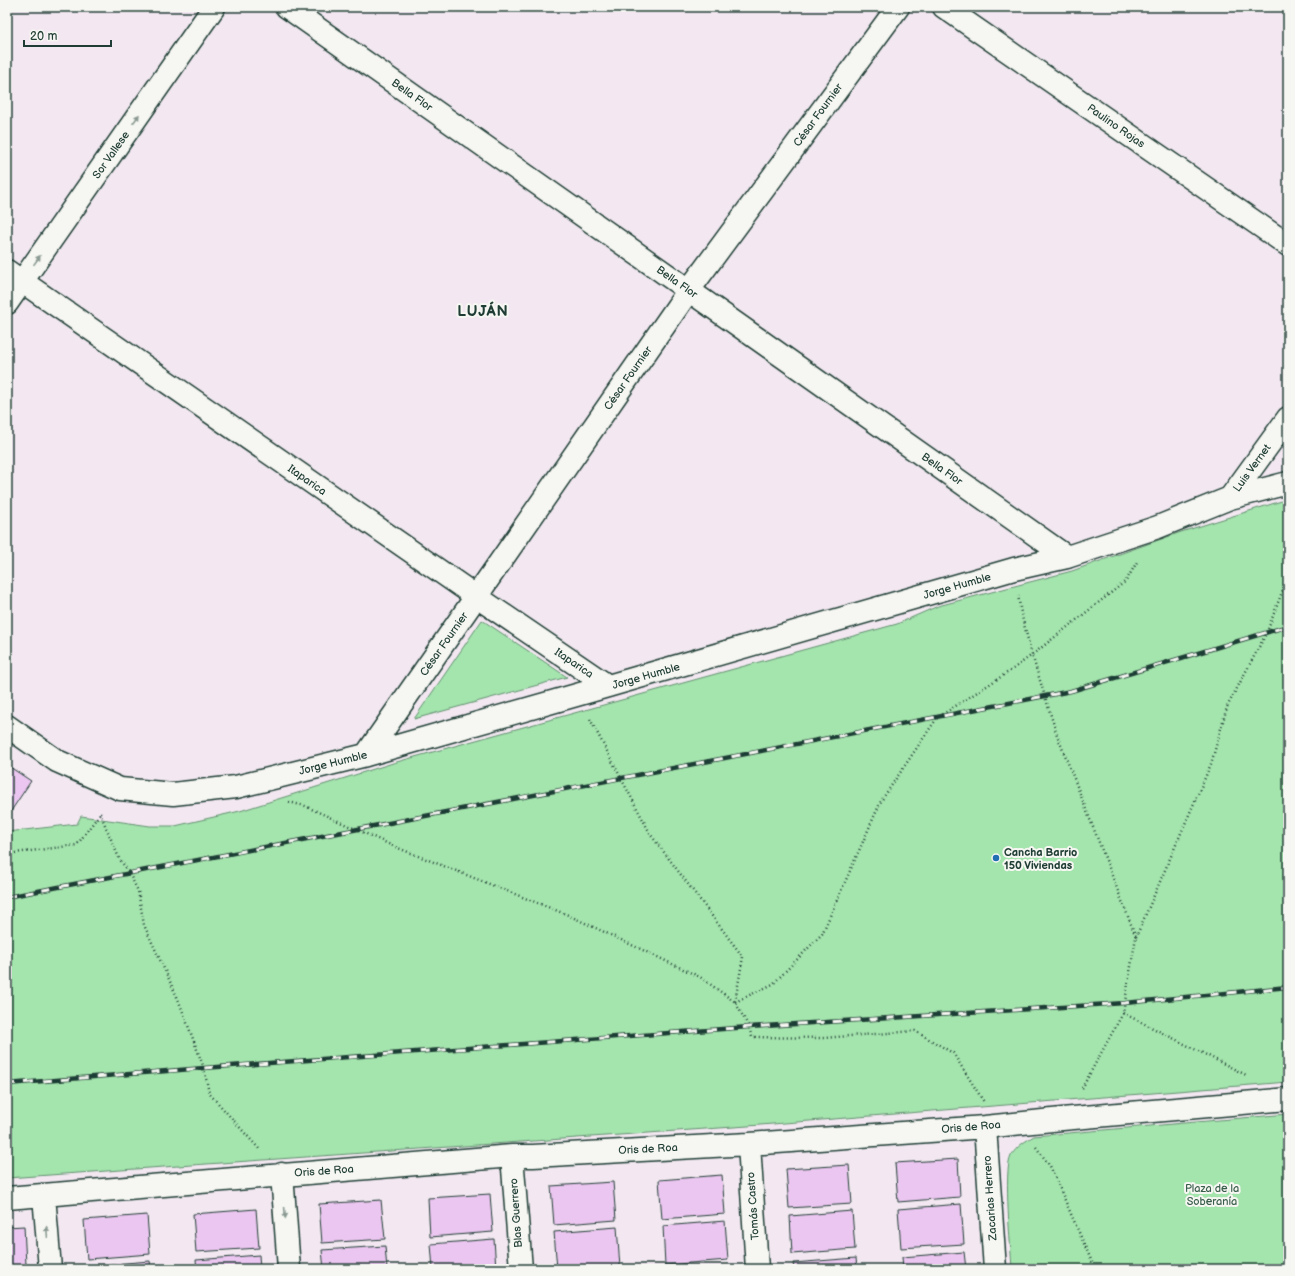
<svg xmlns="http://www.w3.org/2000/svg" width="1295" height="1276" viewBox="0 0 1295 1276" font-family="'Balsamiq Sans',sans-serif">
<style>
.green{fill:#a4e4ad;stroke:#629070}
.building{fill:#ebc6f0;stroke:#1f3d34}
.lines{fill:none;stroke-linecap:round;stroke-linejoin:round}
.minor-casing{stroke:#1f3d34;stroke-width:25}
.path{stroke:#1f3d34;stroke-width:2.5;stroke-dasharray:1 3;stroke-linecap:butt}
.minor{stroke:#f6f6f2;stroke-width:22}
.rail-casing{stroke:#1f3d34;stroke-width:4.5}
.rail{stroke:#f6f6f2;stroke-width:3;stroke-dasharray:9;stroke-linecap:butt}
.oneway{fill:#8a9a93}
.poi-dot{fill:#1f6fb2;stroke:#f6f6f2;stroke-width:1.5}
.labels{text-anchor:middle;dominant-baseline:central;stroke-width:4;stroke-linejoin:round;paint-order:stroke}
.street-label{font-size:11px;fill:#1f3d34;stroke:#f6f6f2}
.poi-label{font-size:11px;font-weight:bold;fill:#1f3d34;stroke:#f6f6f2;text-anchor:start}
.park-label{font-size:11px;fill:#3a5e4c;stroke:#f6f6f2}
.district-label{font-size:15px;font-weight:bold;letter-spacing:1px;fill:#1f3d34;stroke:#f6f6f2}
</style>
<rect width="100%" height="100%" fill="#f3e8f1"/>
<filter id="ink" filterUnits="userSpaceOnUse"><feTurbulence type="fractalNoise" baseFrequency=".025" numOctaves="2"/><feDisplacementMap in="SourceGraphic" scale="8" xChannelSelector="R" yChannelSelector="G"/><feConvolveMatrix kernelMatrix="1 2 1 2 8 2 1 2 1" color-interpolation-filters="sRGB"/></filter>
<g filter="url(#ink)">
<!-- green -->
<path class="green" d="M1288 499V1082L748 1126 7 1178V832L77 824 81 816 150 826H175L240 811 393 763 897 624 938 606 1072 571 1181 532Z
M482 620 567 677 414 719Z
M1288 1114V1269H1012C1011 1248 1003 1171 1011 1156 1017 1146 1024 1142 1034 1136Z"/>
<!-- building -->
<path class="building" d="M7 765 31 781 11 811 7 808Z
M958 1159 960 1197 898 1202 895 1163Z
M849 1165 852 1204 789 1208 786 1169Z
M722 1175 725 1214 662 1219 659 1180Z
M613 1182 616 1220 554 1225 551 1186Z
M490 1194 493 1232 430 1237 428 1198Z
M381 1200 385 1239 322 1243 319 1204Z
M961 1204 964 1244 901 1248 898 1209Z
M256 1209 259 1248 196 1252 193 1214Z
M852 1211 855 1249 792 1254 790 1216Z
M147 1215 150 1254 87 1259 84 1220Z
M725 1221 728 1260 665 1265 663 1226Z
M24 1226 26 1265 7 1267V1227Z
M617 1227 620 1267 587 1269H557L554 1232Z
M494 1239 496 1269H433L431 1244Z
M385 1246 387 1269H324L322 1250Z
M964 1252 966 1269H903L902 1257Z
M259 1255 260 1269H197L196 1260Z
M856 1258 857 1269H794L793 1263Z
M150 1261 151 1269H88V1266Z"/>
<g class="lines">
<defs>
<path id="minor" d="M287 7 1067 557
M944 7 1288 245
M7 271 477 597 608 686
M7 303 214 7
M1230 498 1288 418
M7 726 57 761 120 789 173 794 236 787 366 755 608 686 1014 569 1067 557 1158 527 1230 498 1288 483
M366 755 689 290 898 7
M985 1127 995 1269
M749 1144 757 1269
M512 1156 521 1269
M282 1174 289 1269
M44 1195 50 1269
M7 1198 512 1156H533L749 1144 985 1127 1062 1119 1288 1099"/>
</defs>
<!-- minor casing -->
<use href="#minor" class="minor-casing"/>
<!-- path -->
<path class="path" d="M1018 595 1021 613 1032 655 1057 735 1136 937 1123 1013 1081 1090
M590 719 651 835 743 957 735 1002
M289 802 305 806 393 846 568 915 700 977 735 1002 749 1027 752 1037 823 1038 915 1031 953 1053 984 1102
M100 813 119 858 129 873 138 891 144 925 178 999 204 1068 209 1093 260 1150
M7 854 77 845 101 812
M1136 937 1211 764 1227 707 1267 632 1288 576
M735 1002 773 984 822 934 881 801 937 718 1013 669 1032 655 1126 581 1137 562
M1123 1013 1246 1075
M1036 1147 1050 1166 1095 1269"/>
<!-- minor -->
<use href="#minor" class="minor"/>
<defs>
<path id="rail" d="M7 897 1071 691 1288 626
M7 1084 204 1068 749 1027 1125 1003 1288 987"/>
</defs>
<!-- rail casing -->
<use href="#rail" class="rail-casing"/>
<!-- rail -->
<use href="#rail" class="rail"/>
</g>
<!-- one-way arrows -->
<defs><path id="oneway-solid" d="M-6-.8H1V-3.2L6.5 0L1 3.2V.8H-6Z"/></defs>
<g class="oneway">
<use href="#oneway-solid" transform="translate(136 119) rotate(-55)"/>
<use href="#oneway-solid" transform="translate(37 260) rotate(-55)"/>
<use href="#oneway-solid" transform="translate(285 1213) rotate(86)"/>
<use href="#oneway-solid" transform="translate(47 1232) rotate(-95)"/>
</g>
</g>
<!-- markers -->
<circle class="poi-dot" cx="996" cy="858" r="4"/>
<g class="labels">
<!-- street labels -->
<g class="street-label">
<text transform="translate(412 95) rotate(35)">Bella Flor</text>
<text transform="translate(818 115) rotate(-54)">César Fournier</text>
<text transform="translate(1116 126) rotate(35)">Paulino Rojas</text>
<text transform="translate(111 155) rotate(-55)">Sor Vallese</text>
<text transform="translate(677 282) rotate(35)">Bella Flor</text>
<text transform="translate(628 378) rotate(-55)">César Fournier</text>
<text transform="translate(1252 468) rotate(-54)">Luis Vernet</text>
<text transform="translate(942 469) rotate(35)">Bella Flor</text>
<text transform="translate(307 480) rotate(35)">Itaparica</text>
<text transform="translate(957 586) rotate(-16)">Jorge Humble</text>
<text transform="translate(444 644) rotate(-55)">César Fournier</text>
<text transform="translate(574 663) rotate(34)">Itaparica</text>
<text transform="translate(646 676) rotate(-16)">Jorge Humble</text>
<text transform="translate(333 763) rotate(-14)">Jorge Humble</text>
<text transform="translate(971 1127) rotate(-5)">Oris de Roa</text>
<text transform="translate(648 1149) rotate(-3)">Oris de Roa</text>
<text transform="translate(324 1171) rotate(-4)">Oris de Roa</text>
<text transform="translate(990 1198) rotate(-94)">Zacarias Herrero</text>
<text transform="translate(753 1206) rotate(-94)">Tomás Castro</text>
<text transform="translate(516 1213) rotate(-94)">Blas Guerrero</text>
</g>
<!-- poi labels -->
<g class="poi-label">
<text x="1004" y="852">Cancha Barrio<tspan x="1004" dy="13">150 Viviendas</tspan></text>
</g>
<!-- park labels -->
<g class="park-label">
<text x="1212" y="1188">Plaza de la<tspan x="1212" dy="13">Soberanía</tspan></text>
</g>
<!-- district labels -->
<g class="district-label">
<text x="483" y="311">LUJÁN</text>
</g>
</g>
<!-- margin -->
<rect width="1295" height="1276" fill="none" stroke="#f6f6f2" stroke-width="24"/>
<rect x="12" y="12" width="1271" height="1252" fill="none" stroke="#1f3d34" stroke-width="1.5" filter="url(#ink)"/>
<!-- scale -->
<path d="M24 40v6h87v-6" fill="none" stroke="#1f3d34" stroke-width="2"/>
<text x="30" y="40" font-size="12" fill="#1f3d34" stroke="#f6f6f2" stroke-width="3" paint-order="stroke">20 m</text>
</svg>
